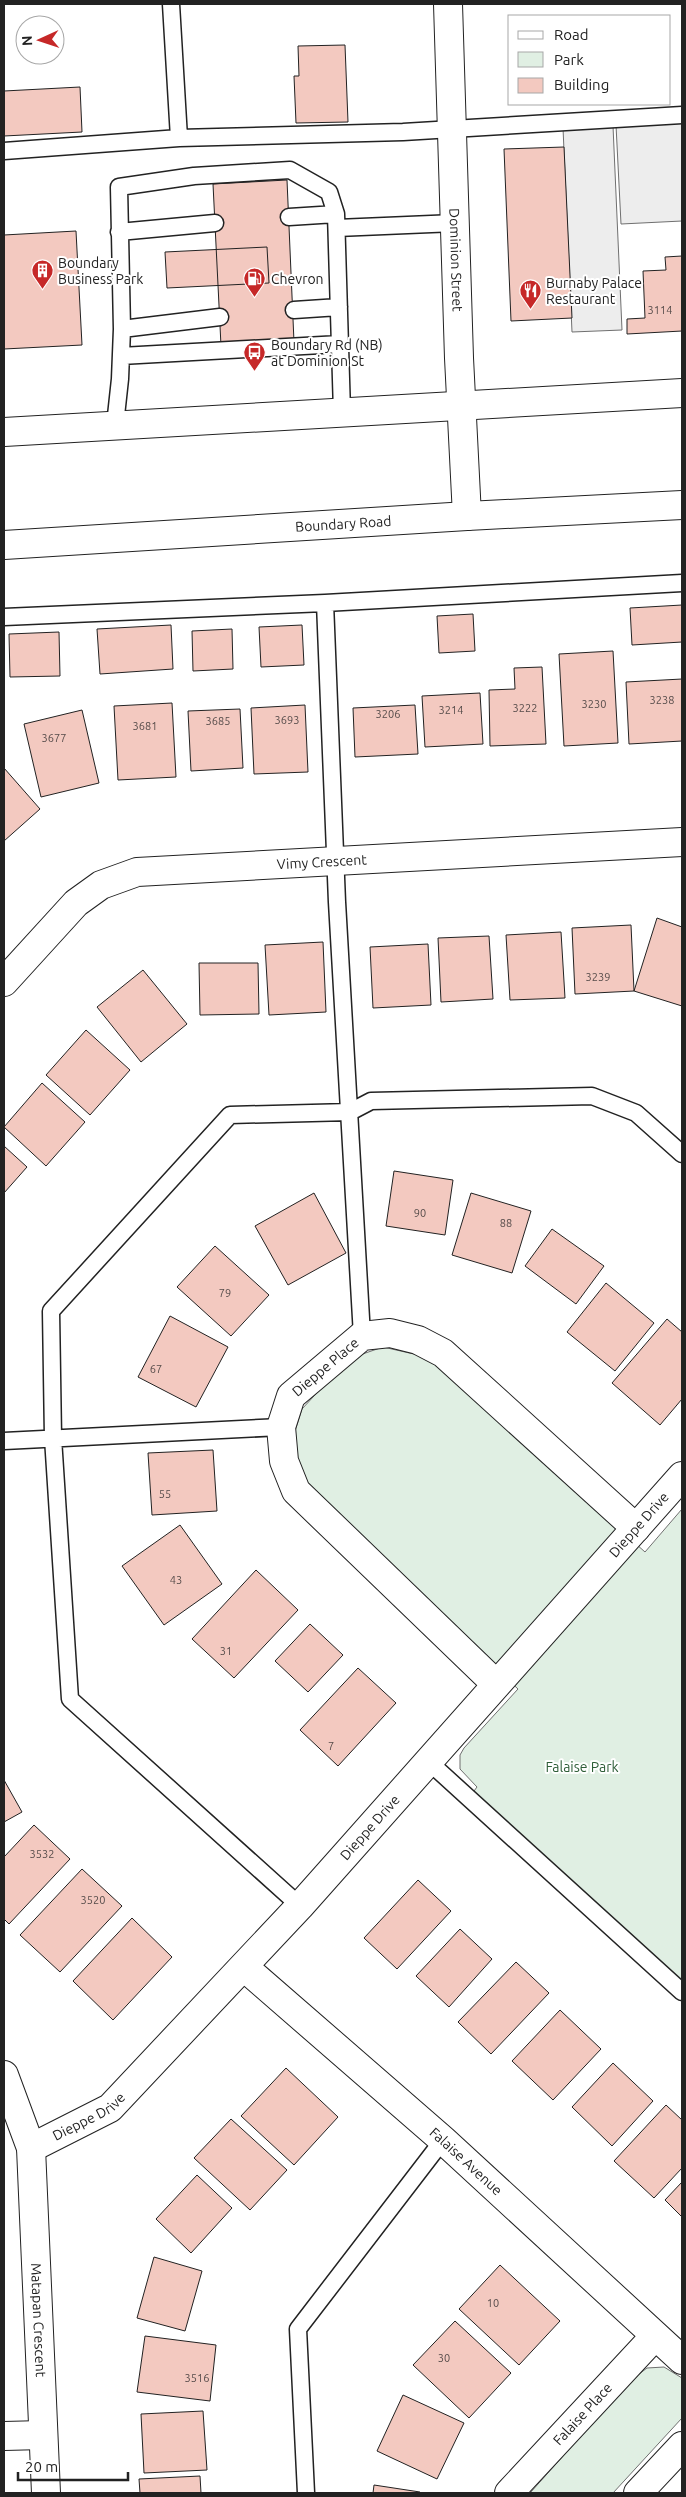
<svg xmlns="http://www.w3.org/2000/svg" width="686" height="2497" viewBox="0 0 686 2497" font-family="Ubuntu,sans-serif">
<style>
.green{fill:#e0efe3;stroke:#6f6f6f}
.parking{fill:#ededed;stroke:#6f6f6f}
.building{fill:#f3c9c0;stroke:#222}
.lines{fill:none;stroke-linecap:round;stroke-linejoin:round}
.lane-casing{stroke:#222;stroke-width:19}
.street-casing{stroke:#222;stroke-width:30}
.primary-casing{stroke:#222;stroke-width:30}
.lane{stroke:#fff;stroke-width:16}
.street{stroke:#fff;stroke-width:28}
.primary{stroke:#fff;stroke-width:28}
.labels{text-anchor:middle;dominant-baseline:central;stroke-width:4;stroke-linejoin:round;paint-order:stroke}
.number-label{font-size:11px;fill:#564c4a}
.street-label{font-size:14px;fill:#222;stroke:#fff}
.poi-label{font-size:14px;fill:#222;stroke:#fff;text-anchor:start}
.park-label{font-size:14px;fill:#2f5e38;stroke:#fff}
</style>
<rect width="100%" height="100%" fill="#fff"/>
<!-- green -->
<path class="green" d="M383 1347 427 1357 645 1552 682 1509V1992L468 1799 477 1787 460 1769V1755L464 1748 518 1689 303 1488 292 1441 302 1409 348 1359Z
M664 2367 682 2378V2418L613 2493H530L631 2380 647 2368Z"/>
<!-- parking -->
<path class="parking" d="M682 122V221L621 224 616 125Z
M613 126 622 330 572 332 563 128Z"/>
<!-- building -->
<path class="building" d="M345 45 348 122 296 123 294 76H299L298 46Z
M80 87 82 132 4 136V91Z
M564 147 572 318 511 321 504 149Z
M287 180 294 342 221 346 213 184Z
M76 231 82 345 4 349V235Z
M267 247 269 283 167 288 165 252Z
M682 256V331L627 334V319L645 318 643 271 666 270 665 257Z
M682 605V642L632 645 630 608Z
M473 614 475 651 439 653 437 616Z
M171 625 173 669 100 674 97 629Z
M302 625 304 665 261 667 259 627Z
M232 629 233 669 193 671 192 631Z
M59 632 60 676 10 677 9 634Z
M613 651 618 743 564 746 559 654Z
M542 667 546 744 490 746 489 690 515 689 514 668Z
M682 679V741L629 744 626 682Z
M480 693 483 744 425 747 422 696Z
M172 703 176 777 118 780 114 706Z
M305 705 308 772 254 774 251 708Z
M415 705 418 754 355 757 353 708Z
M240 709 243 768 191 771 188 711Z
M82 710 99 783 41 797 24 724Z
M4 768 40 809 4 841Z
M657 918 682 927V1006L634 991Z
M631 925 634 991 575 994 572 928Z
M561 932 565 998 510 1000 506 935Z
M489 936 493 999 441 1002 438 938Z
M323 942 326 1012 269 1015 265 945Z
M428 944 431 1005 373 1008 370 947Z
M199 963H258L259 1014 200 1015Z
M143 970 187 1024 141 1062 97 1007Z
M86 1030 130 1070 90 1115 46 1075Z
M42 1083 85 1122 46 1166 4 1127Z
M4 1146 27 1167 4 1193Z
M394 1171 453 1180 445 1235 386 1226Z
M314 1193 346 1253 288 1285 255 1226Z
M471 1193 531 1211 512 1273 452 1255Z
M552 1229 604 1266 576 1304 525 1266Z
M215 1246 269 1295 231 1336 177 1287Z
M606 1283 654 1323 615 1371 567 1332Z
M170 1316 228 1347 196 1407 138 1377Z
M667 1319 682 1332V1399L660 1425 612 1383Z
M213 1450 217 1511 152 1515 148 1453Z
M180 1525 222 1584 164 1625 122 1566Z
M256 1570 298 1610 234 1678 192 1639Z
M310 1624 343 1655 308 1692 275 1661Z
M358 1668 396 1703 338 1766 300 1730Z
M4 1780 22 1812 4 1822Z
M34 1825 70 1859 9 1924 4 1919V1857Z
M82 1869 122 1906 60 1972 20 1935Z
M418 1880 451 1911 397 1969 364 1938Z
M132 1918 172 1957 113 2020 73 1981Z
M460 1929 492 1959 449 2007 416 1976Z
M516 1962 549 1993 491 2054 458 2022Z
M560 2010 601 2049 553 2100 512 2061Z
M613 2063 653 2101 612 2146 572 2107Z
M286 2068 338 2117 294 2165 241 2116Z
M666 2105 682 2120V2168L654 2198 614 2161Z
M231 2119 287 2170 250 2210 194 2158Z
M197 2175 232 2208 191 2253 156 2219Z
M682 2182V2217L665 2200Z
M154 2257 202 2271 185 2331 137 2318Z
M500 2265 560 2321 519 2365 459 2309Z
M455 2321 511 2373 469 2418 413 2365Z
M145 2336 216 2345 210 2401 137 2392Z
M403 2395 464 2423 437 2479 377 2451Z
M203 2411 207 2470 144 2473 141 2414Z
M200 2476 201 2493H140L139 2479Z
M374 2485 420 2492V2493H373Z"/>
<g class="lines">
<defs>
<path id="lane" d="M171 4 179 138
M4 151 179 138 403 132 682 115
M289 217 336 214
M337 228 455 223
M119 232 215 223
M294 310 339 307
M122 329 220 317
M121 356 340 344
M115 425 120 379 122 329 119 187 194 176 290 170 329 192 336 214 342 412
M325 603 337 902 362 1336
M4 617 325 603 682 583
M4 1441 281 1427
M428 1761 682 1992
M300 1906 70 1699 53 1438 51 1311 230 1115 350 1112 371 1101 592 1096 636 1113 682 1154
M306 2493 298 2329 443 2140"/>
<g id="street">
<path id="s1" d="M448 4 459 358 467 516"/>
<path id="s2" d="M4 982 76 903 101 885 137 872 682 842"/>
<path id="s3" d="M496 1684 296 1491 284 1461 281 1427 291 1396 362 1336 390 1333 418 1340 443 1353 636 1528"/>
<path id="s4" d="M244 1967 443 2140 682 2360"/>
<path id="s5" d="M4 2075 31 2148 46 2493"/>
<path id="s6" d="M31 2148 110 2108 300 1906 682 1476"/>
<path d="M4 2436 43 2435"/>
<path id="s7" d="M509 2493 655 2336"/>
<path d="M638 2493 682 2446"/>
</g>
<g id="primary">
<path d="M4 432 682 393"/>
<path id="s8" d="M4 545 467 516 682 505"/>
</g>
</defs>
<!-- lane casing -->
<use href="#lane" class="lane-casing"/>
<!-- street casing -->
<use href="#street" class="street-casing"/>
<!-- primary casing -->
<use href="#primary" class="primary-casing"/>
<!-- lane -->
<use href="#lane" class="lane"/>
<!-- street -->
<use href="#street" class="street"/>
<!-- primary -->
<use href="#primary" class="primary"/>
</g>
<!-- icons -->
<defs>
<symbol id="building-pin" viewBox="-11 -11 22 30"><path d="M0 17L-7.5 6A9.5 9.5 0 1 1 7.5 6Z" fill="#c62828" stroke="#fff"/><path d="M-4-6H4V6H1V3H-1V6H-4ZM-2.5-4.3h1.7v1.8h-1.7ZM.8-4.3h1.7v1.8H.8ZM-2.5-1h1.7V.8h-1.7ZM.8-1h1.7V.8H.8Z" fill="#fff"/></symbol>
<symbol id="fuel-pin" viewBox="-11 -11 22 30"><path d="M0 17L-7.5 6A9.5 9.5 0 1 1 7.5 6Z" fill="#c62828" stroke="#fff"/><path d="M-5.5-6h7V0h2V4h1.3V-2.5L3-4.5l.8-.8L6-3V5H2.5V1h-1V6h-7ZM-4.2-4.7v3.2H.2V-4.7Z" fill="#fff"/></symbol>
<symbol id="restaurant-pin" viewBox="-11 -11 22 30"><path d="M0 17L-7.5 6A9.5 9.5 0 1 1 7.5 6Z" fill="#c62828" stroke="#fff"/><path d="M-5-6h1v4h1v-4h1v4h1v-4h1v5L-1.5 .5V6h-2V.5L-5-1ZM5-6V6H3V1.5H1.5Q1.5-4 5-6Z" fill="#fff"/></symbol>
<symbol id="bus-pin" viewBox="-11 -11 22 30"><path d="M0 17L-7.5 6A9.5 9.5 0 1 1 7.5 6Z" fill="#c62828" stroke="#fff"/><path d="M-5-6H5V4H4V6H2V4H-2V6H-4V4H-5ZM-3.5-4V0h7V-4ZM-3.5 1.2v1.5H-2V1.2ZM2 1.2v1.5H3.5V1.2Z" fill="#fff"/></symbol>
</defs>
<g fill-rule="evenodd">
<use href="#building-pin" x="30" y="258" width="25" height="34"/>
<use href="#fuel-pin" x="242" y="266" width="25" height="34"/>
<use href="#restaurant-pin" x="518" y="278" width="25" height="34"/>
<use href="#bus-pin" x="242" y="340" width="25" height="34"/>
</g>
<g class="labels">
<!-- number labels -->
<g class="number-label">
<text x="660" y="310">3114</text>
<text x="662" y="700">3238</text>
<text x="594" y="704">3230</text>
<text x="525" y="708">3222</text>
<text x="451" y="710">3214</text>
<text x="388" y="714">3206</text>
<text x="287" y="720">3693</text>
<text x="218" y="721">3685</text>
<text x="145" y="726">3681</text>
<text x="54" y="738">3677</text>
<text x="598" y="977">3239</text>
<text x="420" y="1213">90</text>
<text x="506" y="1223">88</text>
<text x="225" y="1293">79</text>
<text x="156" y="1369">67</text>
<text x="165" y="1494">55</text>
<text x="176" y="1580">43</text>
<text x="226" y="1651">31</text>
<text x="331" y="1746">7</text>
<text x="42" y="1854">3532</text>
<text x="93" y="1900">3520</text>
<text x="493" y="2303">10</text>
<text x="444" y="2358">30</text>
<text x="197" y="2378">3516</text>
</g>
<!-- street labels -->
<g class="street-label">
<text stroke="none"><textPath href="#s1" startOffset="256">Dominion Street</textPath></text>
<text stroke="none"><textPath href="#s8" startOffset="340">Boundary Road</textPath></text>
<text stroke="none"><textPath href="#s2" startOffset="361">Vimy Crescent</textPath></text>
<text stroke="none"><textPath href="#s3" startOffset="422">Dieppe Place</textPath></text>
<text stroke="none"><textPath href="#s6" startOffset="876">Dieppe Drive</textPath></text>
<text stroke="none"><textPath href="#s6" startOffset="471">Dieppe Drive</textPath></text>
<text stroke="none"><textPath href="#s6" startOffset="66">Dieppe Drive</textPath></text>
<text stroke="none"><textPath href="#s4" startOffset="295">Falaise Avenue</textPath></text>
<text stroke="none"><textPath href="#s5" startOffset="250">Matapan Crescent</textPath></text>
<text stroke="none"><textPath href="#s7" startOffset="108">Falaise Place</textPath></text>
</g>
<!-- poi labels -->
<g class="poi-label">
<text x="58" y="263">Boundary<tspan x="58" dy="16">Business Park</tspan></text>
<text x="271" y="279">Chevron</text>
<text x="546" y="283">Burnaby Palace<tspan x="546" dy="16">Restaurant</tspan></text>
<text x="271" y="345">Boundary Rd (NB)<tspan x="271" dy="16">at Dominion St</tspan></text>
</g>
<!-- park labels -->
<g class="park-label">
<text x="582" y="1767">Falaise Park</text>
</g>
</g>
<!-- border -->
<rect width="686" height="2497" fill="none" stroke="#222222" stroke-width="10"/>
<!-- legend -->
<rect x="508" y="15" width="162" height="90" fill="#ffffff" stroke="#a7a7a7"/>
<rect x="518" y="31" width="25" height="8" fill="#ffffff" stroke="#a7a7a7"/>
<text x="554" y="40" font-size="15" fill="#222222">Road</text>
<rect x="518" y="52" width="25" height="15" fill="#e0efe3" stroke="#a7a7a7"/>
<text x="554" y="65" font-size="15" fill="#222222">Park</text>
<rect x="518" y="78" width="25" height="15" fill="#f3c9c0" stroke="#a7a7a7"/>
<text x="554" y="90" font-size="15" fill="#222222">Building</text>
<!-- north arrow -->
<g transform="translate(40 40) rotate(267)"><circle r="24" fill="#ffffff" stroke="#a7a7a7"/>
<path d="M0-4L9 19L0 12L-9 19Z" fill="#c62828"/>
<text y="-8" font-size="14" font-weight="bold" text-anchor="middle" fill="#222222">N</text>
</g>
<!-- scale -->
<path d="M18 2472v8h110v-8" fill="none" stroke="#222222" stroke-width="2.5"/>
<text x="25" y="2472" font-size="15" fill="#222222" stroke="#ffffff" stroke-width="4" paint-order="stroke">20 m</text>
</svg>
